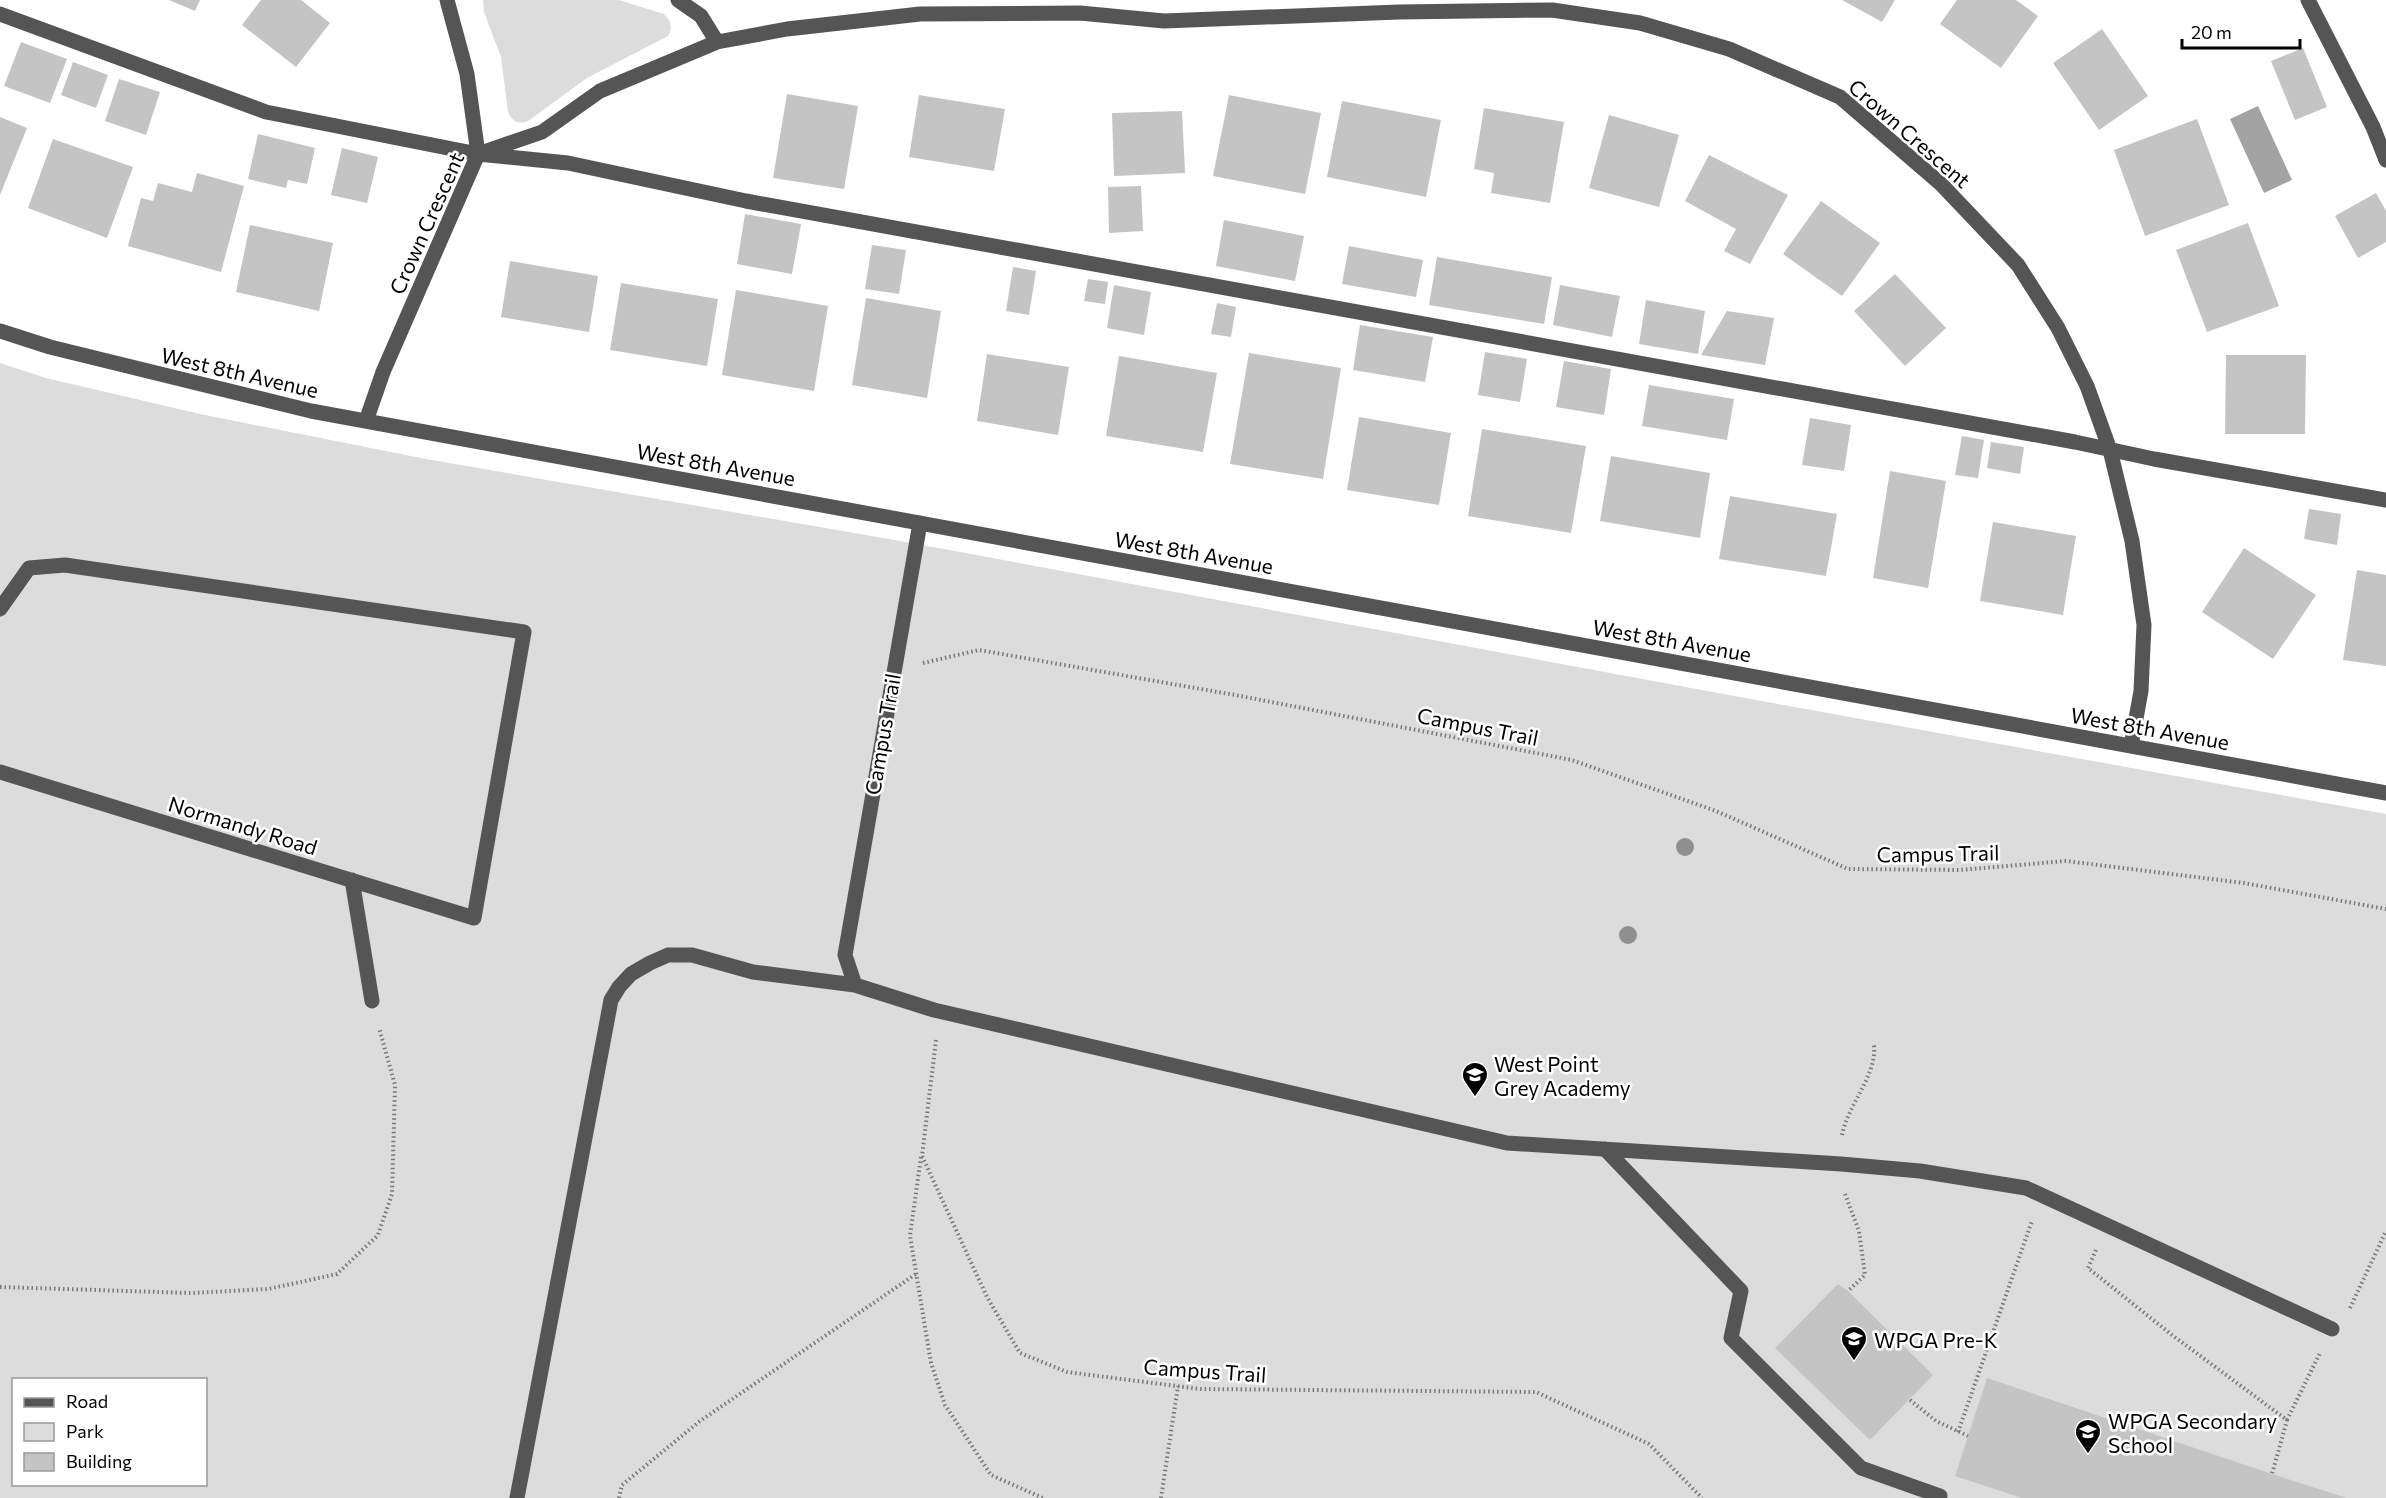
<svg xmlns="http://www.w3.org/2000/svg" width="2386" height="1498" viewBox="0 0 2386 1498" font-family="Commissioner,sans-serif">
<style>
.green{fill:#dcdcdc;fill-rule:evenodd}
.water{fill:#a3a3a3}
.building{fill:#c4c4c4}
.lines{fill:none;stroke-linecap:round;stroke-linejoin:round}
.path{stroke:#777;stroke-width:4;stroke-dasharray:1.5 3;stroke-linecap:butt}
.minor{stroke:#555;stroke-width:15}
.tree{fill:#8f8f8f}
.labels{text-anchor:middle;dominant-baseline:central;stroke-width:5;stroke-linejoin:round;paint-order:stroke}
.street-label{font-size:21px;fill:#000;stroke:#fff}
.poi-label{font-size:21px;fill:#000;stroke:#fff;text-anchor:start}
</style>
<rect width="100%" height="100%" fill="#fff"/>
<!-- green -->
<path class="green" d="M483 0H619L664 14C671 21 673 27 668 36L587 78 528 121C518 125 512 121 508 112L501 57 484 12Z
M0 363 46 378 200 414 426 459 906 542 1734 696 2386 814V1498H0ZM14 1380H206V1484H14Z"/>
<!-- water -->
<path class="water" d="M2258 106 2292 180 2264 193 2230 119Z"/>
<!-- building -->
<path class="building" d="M169 0H200L195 11Z
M261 0H301L330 23 296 67 242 25Z
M1842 0H1895L1882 22Z
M1957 0H2016L2038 16 2001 68 1940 24Z
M2102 29 2148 96 2099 130 2053 63Z
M21 42 67 59 50 103 4 86Z
M2303 48 2327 107 2295 120 2271 61Z
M73 62 108 75 96 108 61 95Z
M119 79 160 92 146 135 105 121Z
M787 94 858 106 844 189 773 178Z
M919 95 1005 109 994 171 909 157Z
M1229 95 1321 113 1305 194 1213 176Z
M1342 101 1441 120 1426 197 1327 177Z
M1484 108 1564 122 1550 203 1491 193 1494 173 1474 169Z
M1182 111 1185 173 1114 176 1112 113Z
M1609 115 1679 135 1659 207 1589 188Z
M0 117 27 128 0 195Z
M2197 119 2229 205 2145 236 2114 150Z
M258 134 315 148 307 184 288 180 286 188 248 179Z
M53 139 133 167 107 238 28 208Z
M342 148 378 157 367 203 331 195Z
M1709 155 1788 195 1750 264 1724 251 1736 229 1685 201Z
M197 173 244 186 221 272 128 246 141 198 153 201 158 183 192 192Z
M1141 186 1143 231 1109 233 1108 187Z
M2376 193 2386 211V242L2358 258 2335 216Z
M1821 201 1880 243 1842 296 1783 254Z
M745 214 801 224 792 274 737 264Z
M1224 220 1304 236 1295 281 1216 266Z
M2248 223 2279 306 2207 332 2176 250Z
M250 225 333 243 319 311 236 292Z
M872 245 906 250 899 294 865 289Z
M1349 246 1423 260 1416 297 1342 284Z
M1437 257 1552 277 1544 324 1429 305Z
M510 261 598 276 589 332 501 317Z
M1013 267 1036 271 1029 315 1006 311Z
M1895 274 1946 328 1905 366 1854 311Z
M1088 279 1108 282 1105 304 1084 301Z
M621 283 718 299 707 366 610 350Z
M1114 285 1151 292 1144 335 1107 328Z
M1560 285 1620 296 1612 337 1553 325Z
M736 290 828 306 814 391 722 375Z
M866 298 941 311 927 398 852 385Z
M1646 300 1705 311 1698 354 1639 344Z
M1217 303 1236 307 1231 337 1211 334Z
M1727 311 1774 318 1765 365 1701 355Z
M1360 325 1433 337 1425 382 1353 370Z
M1485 352 1527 359 1520 402 1478 395Z
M1249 353 1341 368 1323 479 1230 464Z
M987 354 1069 367 1058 435 977 421Z
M2226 355H2306L2305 434H2225Z
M1119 356 1217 373 1203 452 1106 436Z
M1564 361 1611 369 1604 415 1556 407Z
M1649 385 1734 399 1727 440 1642 426Z
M1359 417 1451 433 1439 505 1347 490Z
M1810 418 1851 425 1844 471 1802 465Z
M1482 429 1586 446 1571 533 1468 516Z
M1962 436 1984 440 1978 478 1955 475Z
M1991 442 2024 447 2020 474 1987 468Z
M1611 456 1710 473 1700 538 1600 521Z
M1890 471 1946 481 1928 588 1873 578Z
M1730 496 1837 514 1826 576 1719 559Z
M2309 509 2341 514 2337 545 2304 539Z
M1993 522 2076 536 2063 615 1980 601Z
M2244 548 2316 595 2273 659 2202 612Z
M2357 570 2386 575V666L2343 660Z
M1838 1284 1848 1291 1933 1375 1870 1440 1775 1348Z
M1987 1378 2272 1474 2347 1498H2022L1955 1476Z"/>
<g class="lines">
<!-- path -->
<path class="path" d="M923 663 979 650 1235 695 1572 760 1716 811 1848 869 1959 870 2066 861 2244 883 2386 909
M936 1040 922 1156 987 1297 1020 1353 1067 1372 1200 1389 1536 1392 1649 1444 1702 1498
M1842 1135C1848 1104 1877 1076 1874 1045
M921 1157 910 1236 931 1363 945 1405 991 1475 1043 1498
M1845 1194 1859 1231 1865 1275 1848 1291
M2096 1250 2088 1268 2172 1335 2287 1420 2272 1474
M0 1287 191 1293 268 1289 337 1274 378 1235 392 1194 395 1085 379 1028
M2350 1308 2386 1231
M1910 1400 1936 1421 1968 1436
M2287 1420 2320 1353
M1958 1432 2032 1221
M619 1498 622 1485 700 1421 916 1274
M1161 1498 1178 1386"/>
<!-- minor -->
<path class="minor" d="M447 0 467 74 478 154
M678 0 701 16 717 42
M2308 0 2373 127 2386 160
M0 14 266 112 478 154 568 163 746 201 2075 442 2154 459 2386 500
M0 331 50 347 311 411 2386 793
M366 421 383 372 478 154 542 132 600 91 717 42 787 29 920 14 1080 13 1164 21 1399 12 1552 10 1640 23 1729 49 1840 97 1941 184 2018 265 2058 328 2087 386 2110 450 2132 541 2144 625 2141 691 2131 746
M0 609 29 568 65 565 524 632 474 918 0 772
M352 880 372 1001
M855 985 845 955 920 523
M1605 1149 1741 1291 1731 1338 1861 1468 1940 1496
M517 1498 611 1000 619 987 631 974 650 963 668 955H692L753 972 855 985 934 1010 1507 1143 1841 1164 1920 1171 2026 1188 2332 1329"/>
</g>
<!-- trees -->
<g class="tree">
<circle cx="1685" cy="847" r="9"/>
<circle cx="1628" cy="935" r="9"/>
</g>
<!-- icons -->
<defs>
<symbol id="school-pin" viewBox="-11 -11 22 30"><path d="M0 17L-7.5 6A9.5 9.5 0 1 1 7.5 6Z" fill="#000" stroke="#fff"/><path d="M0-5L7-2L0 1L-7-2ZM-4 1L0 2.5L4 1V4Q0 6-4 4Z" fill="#fff"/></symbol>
</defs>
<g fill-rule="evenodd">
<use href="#school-pin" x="1460" y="1060" width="30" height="40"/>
<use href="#school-pin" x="1839" y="1324" width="30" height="40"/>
<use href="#school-pin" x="2073" y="1417" width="30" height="40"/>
</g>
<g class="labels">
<!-- street labels -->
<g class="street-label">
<text transform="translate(1910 133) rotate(41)">Crown Crescent</text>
<text transform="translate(426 223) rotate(-66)">Crown Crescent</text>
<text transform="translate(240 372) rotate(13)">West 8th Avenue</text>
<text transform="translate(716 464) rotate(10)">West 8th Avenue</text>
<text transform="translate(1194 552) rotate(10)">West 8th Avenue</text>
<text transform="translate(1672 640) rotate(10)">West 8th Avenue</text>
<text transform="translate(1478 726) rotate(11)">Campus Trail</text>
<text transform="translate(2150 728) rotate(10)">West 8th Avenue</text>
<text transform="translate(882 734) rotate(-80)">Campus Trail</text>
<text transform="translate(243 825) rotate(17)">Normandy Road</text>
<text transform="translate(1938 853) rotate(-1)">Campus Trail</text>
<text transform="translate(1205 1370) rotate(4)">Campus Trail</text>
</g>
<!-- poi labels -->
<g class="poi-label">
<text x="1494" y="1063">West Point<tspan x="1494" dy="24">Grey Academy</tspan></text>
<text x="1874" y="1339">WPGA Pre-K</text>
<text x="2108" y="1420">WPGA Secondary<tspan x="2108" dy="24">School</tspan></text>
</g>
</g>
<!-- legend -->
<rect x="12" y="1378" width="195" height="108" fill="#ffffff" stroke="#999999" stroke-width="1.5"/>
<rect x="24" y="1398" width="30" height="9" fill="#555555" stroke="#999999" stroke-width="1.5"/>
<text x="66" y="1408" font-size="18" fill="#000000">Road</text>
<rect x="24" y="1423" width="30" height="18" fill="#dcdcdc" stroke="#999999" stroke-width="1.5"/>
<text x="66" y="1438" font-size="18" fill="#000000">Park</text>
<rect x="24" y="1453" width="30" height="18" fill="#c4c4c4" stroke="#999999" stroke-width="1.5"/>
<text x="66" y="1468" font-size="18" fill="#000000">Building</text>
<!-- scale -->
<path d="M2182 39v9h118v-9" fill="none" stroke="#000000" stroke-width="3"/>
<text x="2191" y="39" font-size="18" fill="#000000" stroke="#ffffff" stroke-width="4.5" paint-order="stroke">20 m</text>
</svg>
